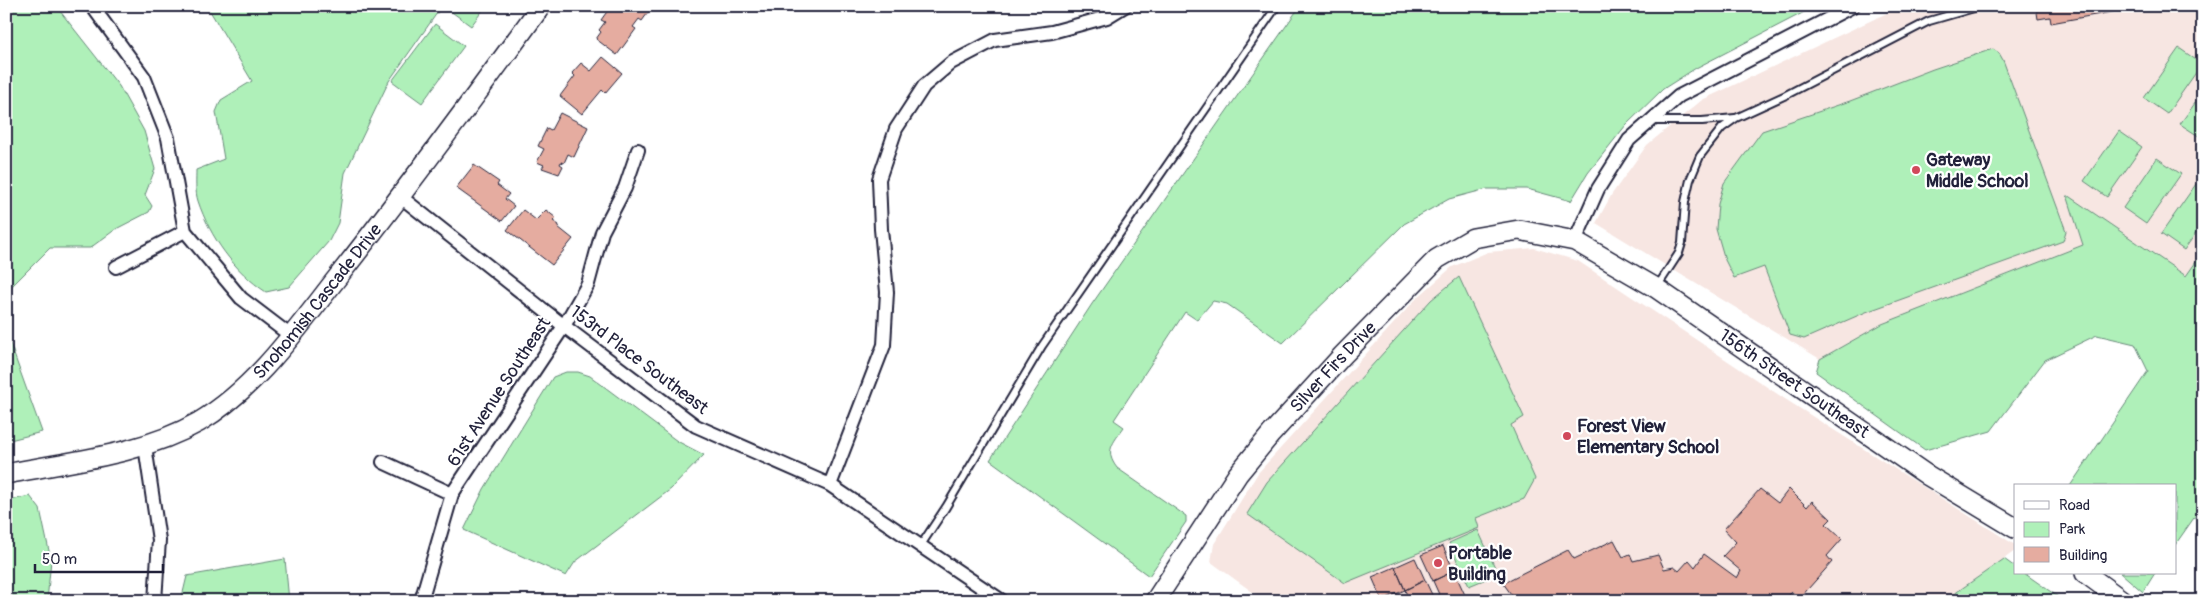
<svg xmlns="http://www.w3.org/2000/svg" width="2209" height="607" viewBox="0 0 2209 607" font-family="Pangolin,sans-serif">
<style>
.built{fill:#f7e6e2}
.green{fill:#aff0b9;stroke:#68897a}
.building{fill:#e5aca0;stroke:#22223b}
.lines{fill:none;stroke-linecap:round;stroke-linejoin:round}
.lane-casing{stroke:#22223b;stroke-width:10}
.street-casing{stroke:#22223b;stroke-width:16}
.secondary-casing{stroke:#22223b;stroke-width:22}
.lane{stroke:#fff;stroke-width:6}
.street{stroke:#fff;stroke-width:12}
.secondary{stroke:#fff;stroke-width:19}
.poi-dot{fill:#d1495b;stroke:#fff;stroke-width:2}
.labels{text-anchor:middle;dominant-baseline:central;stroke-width:4.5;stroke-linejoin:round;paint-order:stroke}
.poi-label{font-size:18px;font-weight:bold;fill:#22223b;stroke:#fff;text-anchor:start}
.street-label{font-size:18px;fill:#22223b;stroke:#fff}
</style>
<rect width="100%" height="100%" fill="#fff"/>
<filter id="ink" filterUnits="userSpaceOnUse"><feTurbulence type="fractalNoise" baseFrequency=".02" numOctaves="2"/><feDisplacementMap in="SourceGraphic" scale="10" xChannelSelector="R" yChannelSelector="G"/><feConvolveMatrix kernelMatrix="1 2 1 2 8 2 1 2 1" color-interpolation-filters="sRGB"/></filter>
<g filter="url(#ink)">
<!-- built -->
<path class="built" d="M1902 6H2203V252L2186 276 2067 195 2083 245 1882 324 1820 359 1596 223 1612 194 1647 145 1702 100Z
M1534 248 1578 261 1785 399 2015 545V551L1944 601H1265L1211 562 1214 544 1258 473 1415 300 1452 267 1488 252Z"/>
<!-- green -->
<path class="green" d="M6 6H56L119 86 144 131 155 169 145 195 152 206 149 212 116 229 90 248H50L6 292Z
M207 6H442L389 81 345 173 338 223 329 241 289 287 266 292C234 271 210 237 198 201 195 192 196 180 196 170L224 159 216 112 221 100 252 81Z
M451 6H486L471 26 449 10Z
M1300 6H1816L1696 68 1663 89 1626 125 1588 173 1571 201 1527 189H1487L1449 199 1404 224 1283 343 1227 304 1213 301 1197 320 1185 312 1114 420 1124 427C1113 443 1104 451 1117 468L1186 516V522L1149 576 990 460 1092 304Z
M435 24 464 46 422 103 392 81Z
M2179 48 2202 64 2167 114 2144 98Z
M1993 49 1999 53 2003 60 2066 231 2063 241 1866 312 1804 339 1790 335 1764 267 1734 278 1725 260 1716 229 1718 204 1724 183 1762 131 1850 101 1933 69Z
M2203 92V139L2180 124Z
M2119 131 2142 147 2107 197 2084 181Z
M2157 158 2181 174 2146 224 2123 208Z
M2196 184 2203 189V223L2184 250 2161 234Z
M2067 195 2186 276 2203 252V505L2175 545V486H2070L2148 371 2135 344 2097 335 2045 360 1991 431 1925 450 1816 372 1820 359 1882 324 2083 245Z
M1459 277 1524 417 1511 425 1535 479 1524 499 1476 518 1479 528 1345 583 1247 514 1267 482 1431 300Z
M6 332 42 432 6 441Z
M566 372H578L590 376 677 441 704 455 671 489 575 562 566 576 464 530 484 489 553 377Z
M30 496 40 509 51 560 47 601H6V501Z
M1478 530 1498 574 1469 586 1449 543Z
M285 559 289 601H181L187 576Z
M2004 559 2015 567V573H2024L2064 601H1944Z
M2121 573H2155L2143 592Z"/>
<!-- building -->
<path class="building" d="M611 6H645L650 10 642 21 639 19 633 27 636 29 617 55 596 39 601 32 599 30 605 22 601 20Z
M2036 6H2145L2051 23 2050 17 2038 19Z
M603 57 622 73 605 93 602 90 582 114 560 96 575 76 572 73 581 63 591 71Z
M560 113 588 127 574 157 568 154 564 163 561 162 560 164 563 166 559 174 542 168 544 165 537 162 544 149 538 146 547 128 551 130Z
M474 165 499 182 497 185 509 194 505 199 514 206 502 221 456 188Z
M523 210 536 220 546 210 556 218 553 221 559 225 558 227 573 239 552 265 507 230Z
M1760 489 1778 503 1789 489 1807 507 1812 501 1831 519 1826 524 1842 539 1827 556 1832 562 1800 598 1792 592 1783 601H1516L1503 583 1568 550 1574 559 1614 540 1623 557 1630 554 1633 561 1658 555 1664 569 1674 567 1679 571 1689 560 1695 567 1704 554 1737 578 1741 571 1723 556 1736 542 1724 529Z
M1443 546 1454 571 1433 581 1421 555Z
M1415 558 1425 580 1405 590 1395 567Z
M1395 567 1405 590 1382 600 1372 577Z
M1454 571 1465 595 1453 601H1442L1433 581Z
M1425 580 1435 601H1409L1405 590Z"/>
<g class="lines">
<defs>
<path id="lane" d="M1652 121H1702L1735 118
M1657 287 1679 253 1682 243 1685 202 1690 180 1700 156 1722 128 1736 118 1786 95 1929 21 1981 6
M921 545 946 507 1042 346 1277 6"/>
<path id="street" d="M92 6 144 77 168 138 185 231 241 298 291 336
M401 197 564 326 696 426 830 485 1002 601
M1575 241 1598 189 1629 140 1679 96 1853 6
M116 267 185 231
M145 446 159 540 155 601
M383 462 452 494
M830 485 884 345 887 292 881 229 879 179 896 129 924 86 951 63 995 40 1052 32 1107 17 1125 6
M421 601 452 494 564 326 588 284 602 232 625 188 638 150"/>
<g id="secondary">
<path id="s1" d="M6 474C70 461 141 455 199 422 256 388 296 330 337 278 407 189 474 98 541 6"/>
<path d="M2085 573 2123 601"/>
<path id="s2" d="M1155 601 1238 474 1271 434 1343 355 1437 259 1473 238 1519 230 1575 241 1656 288 1927 475 2015 528"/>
</g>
</defs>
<!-- lane casing -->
<use href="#lane" class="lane-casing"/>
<!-- street casing -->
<use href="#street" class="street-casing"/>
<!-- secondary casing -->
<use href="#secondary" class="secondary-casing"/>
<!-- lane -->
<use href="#lane" class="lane"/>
<!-- street -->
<use href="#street" class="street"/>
<!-- secondary -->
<use href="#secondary" class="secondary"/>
</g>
</g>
<!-- markers -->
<g class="poi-dot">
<circle cx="1916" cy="170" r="5"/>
<circle cx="1567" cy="436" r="5"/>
<circle cx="1438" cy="563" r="5"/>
</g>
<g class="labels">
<!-- poi labels -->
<g class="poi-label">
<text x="1926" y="160">Gateway<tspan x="1926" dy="21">Middle School</tspan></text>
<text x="1577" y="426">Forest View<tspan x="1577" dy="21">Elementary School</tspan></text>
<text x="1448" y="553">Portable<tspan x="1448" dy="21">Building</tspan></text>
</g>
<!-- street labels -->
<g class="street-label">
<text stroke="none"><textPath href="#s1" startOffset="371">Snohomish Cascade Drive</textPath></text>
<text transform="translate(639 360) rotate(37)">153rd Place Southeast</text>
<text stroke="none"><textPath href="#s2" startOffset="295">Silver Firs Drive</textPath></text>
<text stroke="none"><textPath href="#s2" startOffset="852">156th Street Southeast</textPath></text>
<text transform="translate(499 392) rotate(-57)">61st Avenue Southeast</text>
</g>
</g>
<!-- margin -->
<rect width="2209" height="607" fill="none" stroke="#fff" stroke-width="25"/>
<rect x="12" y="12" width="2184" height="582" fill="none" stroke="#22223b" stroke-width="2" filter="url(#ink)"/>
<!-- legend -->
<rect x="2014" y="484" width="162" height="90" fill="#ffffff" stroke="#a7a7b1"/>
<rect x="2024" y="501" width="25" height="8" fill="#ffffff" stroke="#a7a7b1"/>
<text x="2059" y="510" font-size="15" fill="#22223b">Road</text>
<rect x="2024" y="522" width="25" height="15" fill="#aff0b9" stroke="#a7a7b1"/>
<text x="2059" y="534" font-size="15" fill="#22223b">Park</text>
<rect x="2024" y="547" width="25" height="15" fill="#e5aca0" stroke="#a7a7b1"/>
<text x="2059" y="560" font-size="15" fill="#22223b">Building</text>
<!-- scale -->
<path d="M35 564v8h128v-8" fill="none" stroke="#22223b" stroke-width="2.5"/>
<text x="42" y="564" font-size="15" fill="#22223b" stroke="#ffffff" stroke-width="4" paint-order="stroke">50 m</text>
</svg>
